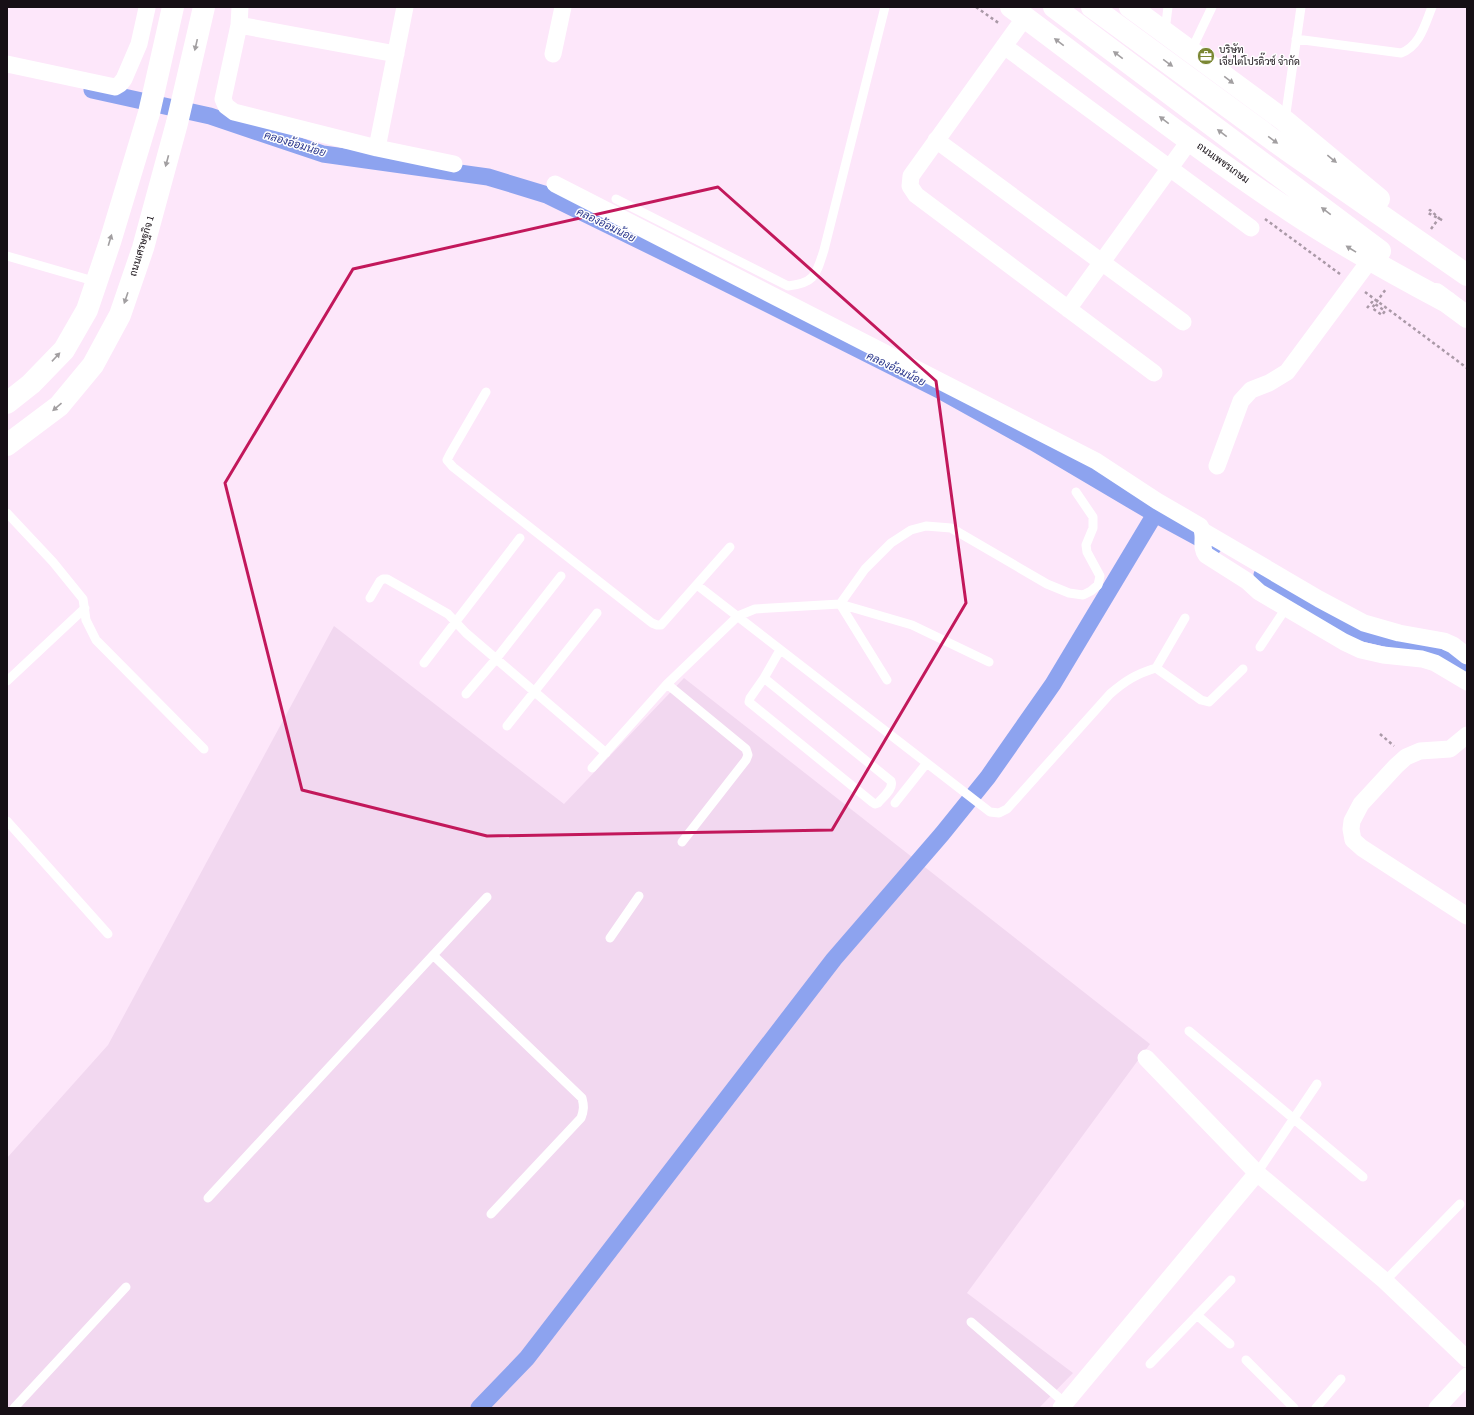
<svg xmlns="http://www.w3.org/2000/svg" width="1474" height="1415" viewBox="0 0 1474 1415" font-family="'Source Sans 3',Sarabun,sans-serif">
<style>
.built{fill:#f2d8f0}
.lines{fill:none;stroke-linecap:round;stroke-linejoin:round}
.canal{stroke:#8da3ef;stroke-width:17}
.path{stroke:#aa99a7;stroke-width:2.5;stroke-dasharray:3 3;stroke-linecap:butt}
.service{stroke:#fff;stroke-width:9}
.minor{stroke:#fff;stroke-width:17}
.secondary{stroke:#fff;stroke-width:22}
.primary{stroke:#fff;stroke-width:22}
.oneway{fill:#a29fa1}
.marked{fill:none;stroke:#c2185b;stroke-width:3;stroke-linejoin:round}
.labels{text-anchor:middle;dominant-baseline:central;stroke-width:3;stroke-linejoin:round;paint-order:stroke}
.poi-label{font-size:10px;fill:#160f15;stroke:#fff;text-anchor:start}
.street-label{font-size:10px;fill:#160f15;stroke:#fff}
.water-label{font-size:11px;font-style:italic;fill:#29368c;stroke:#fff}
</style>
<rect width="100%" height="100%" fill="#fde7fa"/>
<!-- built -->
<path class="built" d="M334 626 564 804 684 678 1150 1044 967 1293 1073 1373 1039 1408H7V1158L108 1045Z"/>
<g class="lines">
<!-- canal -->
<path class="canal" d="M92 90 210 116 323 154 488 177 547 195 712 276 943 392 1033 442 1155 514 1214 546
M1262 575 1350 630 1441 651 1467 668
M479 1408 527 1358 834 959 942 834 988 777 1053 684 1155 514"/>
<!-- path -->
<path class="path" d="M976 7 1000 24
M1265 219 1340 274
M1431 229 1439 218 1430 210 1428 213 1444 221
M1365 292 1467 368
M1367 308 1372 302 1385 311 1382 315 1372 308 1386 289
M1380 734 1394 746"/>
<!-- service -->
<path class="service" d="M1165 31 1168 7
M1296 39 1401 53C1420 46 1425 24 1432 7
M1191 51 1212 7
M1285 120 1301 7
M616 199 788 286C815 283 816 275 824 250L885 7
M7 256 97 282
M486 392 450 454 447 460 453 467 652 623 657 625H661L730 547
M7 513 53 562 83 599 86 620 96 640 204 749
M697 585 990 812 999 813 1007 809 1110 694C1125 681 1136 674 1156 668L1201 700 1209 702 1243 669
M370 598 380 581 383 579H387L448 614 466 633 606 753
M1260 647 1286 608
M424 663 520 538
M1156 668 1185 618
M764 678 891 781C894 789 883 797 878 803L875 804 872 802 749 702 750 698 764 678 780 650
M887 680 840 604 865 569 891 543 911 530 926 526 951 528 1047 584 1069 593 1083 595 1091 591 1098 585 1100 576 1087 552 1086 545 1093 528V517L1076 492
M7 681 85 608
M667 684 746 749 748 755 746 760 682 842
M466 694 496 659 561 576
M507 726 597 613
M592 768 667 684 738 616 755 609 840 604 912 625 989 662
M895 803 926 764
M7 821 108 934
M610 938 639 896
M433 955 582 1098C584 1106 584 1110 581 1118L491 1214
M1189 1031 1363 1177
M1257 1173 1317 1084
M208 1198 487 897
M1385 1281 1460 1204
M1197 1315 1230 1344
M971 1322 1065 1403
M1246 1360 1294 1408
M1150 1364 1231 1280
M14 1408 126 1287
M1316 1408 1341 1379"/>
<!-- minor -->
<path class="minor" d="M240 7 239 25 223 99 226 106 234 112 377 148 454 164
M1025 17 911 176 910 186 916 195 1154 373
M239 25 396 54
M1004 46 1251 228
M553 54 563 7
M7 64 115 87 120 84 124 79 139 44 147 8
M936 140 1183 322
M377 148 405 7
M555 184 1096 461 1157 501 1200 526C1207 535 1199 546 1206 555L1247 581 1259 592 1344 642 1361 650 1383 655 1422 659 1435 663 1467 682
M1068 309 1190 140
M1217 466 1241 401 1251 390 1269 383 1287 372 1370 260
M1203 531 1319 599 1364 623 1399 633 1444 641 1453 645 1467 656
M1467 735 1450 749 1420 751 1406 757 1396 766 1361 804 1352 821 1351 829 1353 840 1362 848 1467 916
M1146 1058 1257 1173 1385 1281 1467 1359
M1061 1408 1257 1173
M1437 1408 1467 1376"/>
<!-- secondary -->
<path class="secondary" d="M7 403 31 384 64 350 87 310 110 242 149 113 173 7
M7 445 59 406 93 365 120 315 143 248 177 123 204 7"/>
<!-- primary -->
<path class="primary" d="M1011 7C1104 76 1196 149 1292 212 1342 245 1394 274 1447 302
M1054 7 1380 251
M1092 7 1287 150 1467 275
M1130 7 1285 121 1379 199
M1436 294 1467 317"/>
</g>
<!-- one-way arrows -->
<defs><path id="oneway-solid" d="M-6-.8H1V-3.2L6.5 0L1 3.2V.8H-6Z"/></defs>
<g class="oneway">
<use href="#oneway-solid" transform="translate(1059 42) rotate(-143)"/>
<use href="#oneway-solid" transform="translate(196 45) rotate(103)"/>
<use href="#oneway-solid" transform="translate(1118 55) rotate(-143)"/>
<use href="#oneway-solid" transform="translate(1168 63) rotate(36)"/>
<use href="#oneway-solid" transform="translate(1229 80) rotate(37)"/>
<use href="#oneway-solid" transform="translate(1164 120) rotate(-143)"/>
<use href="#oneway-solid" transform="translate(1222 133) rotate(-143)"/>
<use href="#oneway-solid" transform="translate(1273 140) rotate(36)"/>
<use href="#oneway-solid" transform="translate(1332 159) rotate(39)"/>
<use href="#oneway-solid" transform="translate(167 161) rotate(105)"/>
<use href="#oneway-solid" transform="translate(1326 211) rotate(-143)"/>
<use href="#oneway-solid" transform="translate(110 240) rotate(-73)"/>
<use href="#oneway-solid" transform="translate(1351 249) rotate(-148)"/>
<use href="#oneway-solid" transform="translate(126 298) rotate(109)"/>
<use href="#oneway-solid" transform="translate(56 357) rotate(-47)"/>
<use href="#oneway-solid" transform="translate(57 407) rotate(139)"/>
</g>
<!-- marked area -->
<path class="marked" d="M718 187 936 381 966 603 832 830 487 836 302 790 225 483 353 269Z"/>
<!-- icons -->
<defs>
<symbol id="office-disc" viewBox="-11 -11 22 22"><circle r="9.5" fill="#7b8734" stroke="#fff"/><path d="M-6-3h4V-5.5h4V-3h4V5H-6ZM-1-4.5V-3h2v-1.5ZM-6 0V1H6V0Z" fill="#fff"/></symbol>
</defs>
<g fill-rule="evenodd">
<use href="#office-disc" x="1196" y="46" width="20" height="20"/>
</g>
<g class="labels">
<!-- poi labels -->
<g class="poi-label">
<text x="1219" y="50">บริษัท<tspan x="1219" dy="12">เจียไต๋โปรดิ๊วซ์ จำกัด</tspan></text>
</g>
<!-- street labels -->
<g class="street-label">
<text transform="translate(1223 163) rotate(36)">ถนนเพชรเกษม</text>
<text transform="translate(142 246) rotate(-73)">ถนนเศรษฐกิจ 1</text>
</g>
<!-- water labels -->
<g class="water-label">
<text transform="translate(295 144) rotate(17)">คลองอ้อมน้อย</text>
<text transform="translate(606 225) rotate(26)">คลองอ้อมน้อย</text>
<text transform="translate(896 369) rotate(26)">คลองอ้อมน้อย</text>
</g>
</g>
<!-- border -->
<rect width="1474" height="1415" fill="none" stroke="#160f15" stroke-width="16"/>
</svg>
